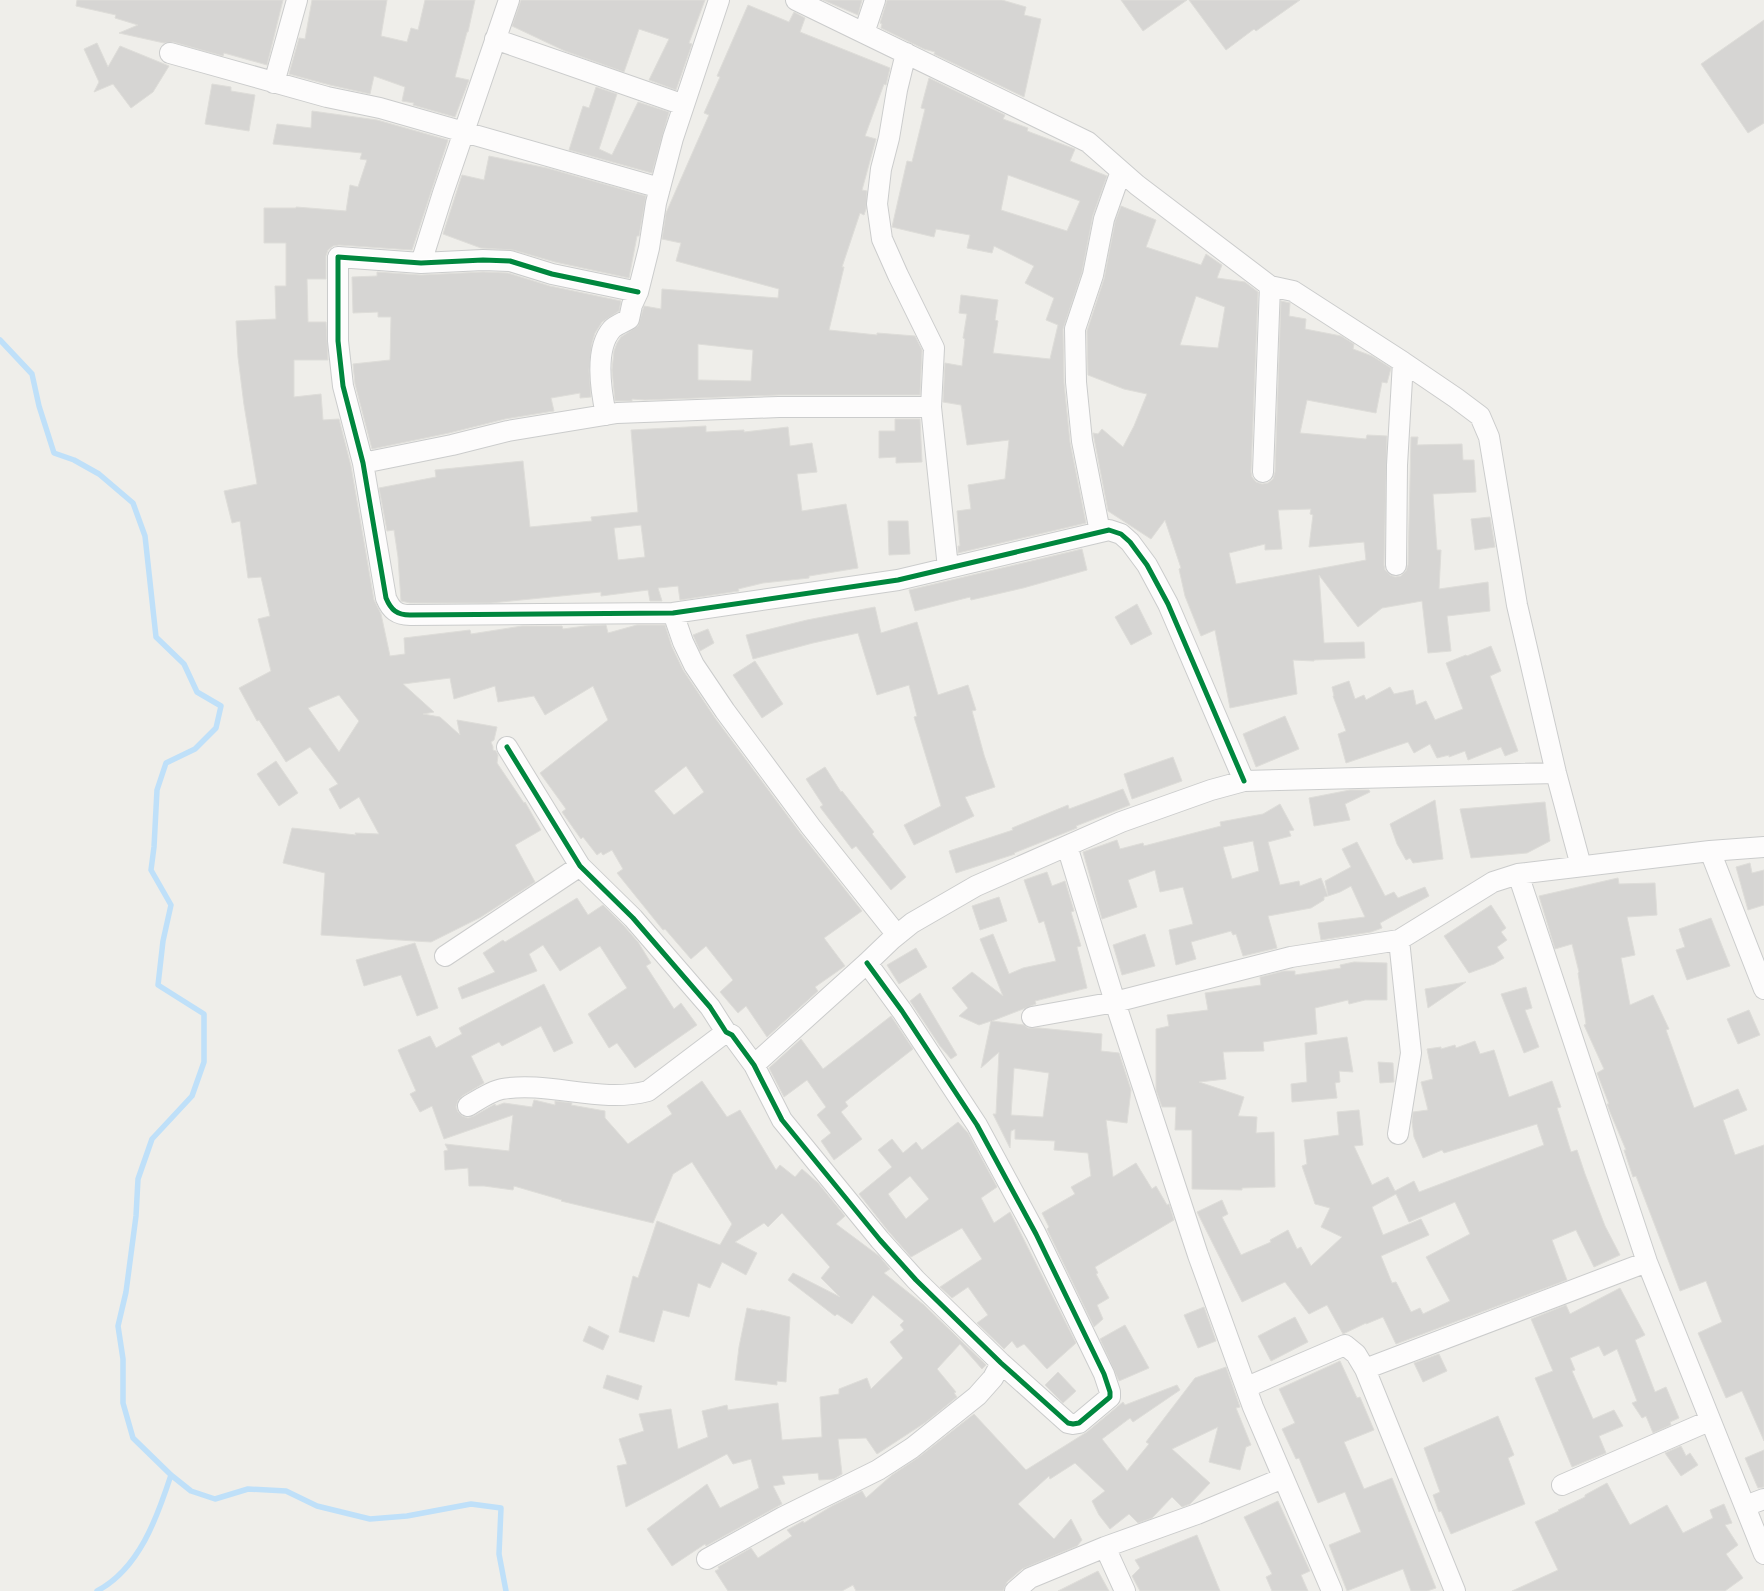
<svg xmlns="http://www.w3.org/2000/svg" width="1764" height="1591" viewBox="0 0 1764 1591" font-family="Rubik,sans-serif">
<style>
.lines{fill:none;stroke-linecap:round;stroke-linejoin:round}
.stream{stroke:#bfe0f9;stroke-width:5.5}
.building{fill:#d6d5d3;stroke:#deddd9;fill-rule:evenodd}
.minor-casing{stroke:#cbcccc;stroke-width:22}
.minor{stroke:#fdfcfc;stroke-width:20}
.cycleway-casing{stroke:#fff;stroke-width:8}
.cycleway{stroke:#00873e;stroke-width:5}
</style>
<rect width="100%" height="100%" fill="#efeeea"/>
<g class="lines">
<!-- stream -->
<path class="stream" d="M0 340 32 374 39 406 54 453 74 460 99 474 133 503 145 536 156 637 184 664 197 692 221 706 216 728 195 749 166 763 157 790 154 847 151 870 171 905 163 941 158 985 204 1014V1062L192 1096 152 1139 138 1179 136 1216 126 1292 118 1326 123 1359V1403L133 1438 171 1475 191 1491 215 1499 248 1489 286 1491 317 1506 370 1519 407 1516 471 1504 501 1508 499 1554 506 1591
M97 1591C139 1569 157 1518 171 1475"/>
</g>
<!-- building -->
<path class="building" d="M77 0H283L267 65 224 53 223 56 173 42 164 43 119 33 138 25 115 18 116 15 76 6Z
M312 0H387L381 36 407 42 411 28 418 30 425 0H475L468 32H467L455 77 469 80 455 117 413 105 414 103 402 101 405 87 374 76 370 94 330 85 289 74 299 38 305 39Z
M521 0H705L689 43 692 44 676 90 649 80 669 39 639 29 624 72 565 51 512 26Z
M823 0H862L858 15Z
M887 0H1002L1026 7 1024 15 1041 19 1024 97 934 54 935 52 924 49 881 28 882 24 880 23Z
M1121 0H1187L1143 31Z
M1189 0H1300L1256 31 1254 29 1226 50Z
M748 5 789 22 794 12 805 18 800 32 890 68 886 85 884 84 865 136 876 139 862 190 867 191 866 209 864 215 860 213 842 267H844L829 330 877 335V333L915 336 922 350 920 395H779L645 400 632 399V401H615L612 370 614 351 617 343 621 337 638 326 644 306 661 309 662 289 778 298 779 289 676 261 681 243 662 239 666 213 709 115 704 113 720 77 717 76ZM698 344 753 350 751 381 698 380Z
M1764 20V123L1748 133 1701 64Z
M97 43 108 67 120 46 169 66 153 92 131 108 113 84 94 92 99 82 84 49Z
M929 78 1005 115 1003 119 1028 128 1027 131 1075 149 1070 161 1107 176 1093 215 1082 272 1063 329 1064 383 1070 442 1086 523 958 553V546H960L957 511 971 509 968 485 1005 479 1009 440 967 445 961 405 943 402 945 363 962 366 965 339 963 338 967 314 959 313 961 295 998 300 995 320 998 321 993 353 1050 359 1058 325 1046 320 1054 298 1025 283 1034 266 994 246 992 253 967 248 970 235 936 229 934 237 892 227 907 161 912 162 925 109 921 108ZM1008 175 1080 201 1067 231 1001 210Z
M212 84 231 87V91L255 95 249 131 205 124Z
M596 87 617 94 599 149 612 155 638 102 669 112 652 173 569 150 583 106 589 108Z
M312 111 377 120 448 140 412 250 339 245 333 246 328 250 326 256V279H307L308 322H326L328 360H294V397L321 394 323 420 339 419 351 466 374 600 381 614 390 656 405 654 404 638 470 630 471 634 522 626H562L563 629 585 626 606 625 608 633 637 625H665L672 647 683 670 715 718 801 834 862 911 824 938 845 966 815 987 818 991 767 1037 746 1006 738 1013 720 992 733 980 706 946 691 959 665 929 663 930 617 873 623 869 612 850 603 855 601 852 597 855 583 837 581 839 562 812 566 809 540 773 608 720 593 686 545 715 534 696 498 702 495 686 454 699 450 678 403 684 434 712 423 714 440 717 460 735 457 720 497 727 494 740 491 742 493 747V750L496 751 498 755 497 763 524 803 525 802 541 830 515 845 535 882 481 917 431 942 321 935 325 873 283 863 292 828 356 835 355 833 379 834 359 797 340 809 329 789 338 784 310 747 286 762 259 720 257 721 239 688 271 671 258 619 270 616 261 577 248 578 240 521 232 523 224 491 257 484 244 405 238 357 236 321 276 319 275 286H286V243H264V208H296V207L346 211 350 185 358 187 367 160 360 159 362 153 273 144 277 124 311 128ZM339 695 359 721 339 752 308 708ZM686 766 704 792 674 815 654 791Z
M489 156 547 168 646 196 639 236H637L629 278 555 262 513 250 481 248 443 234 462 175 484 180Z
M1121 206 1156 220 1146 247 1201 265 1206 254 1222 265 1217 278 1245 282 1258 292 1251 472 1252 477 1256 482 1262 484 1268 483 1273 479 1275 472 1281 301 1290 303 1289 316 1306 319 1305 329 1341 336 1354 344 1353 349 1372 356 1391 368 1387 383 1382 382 1376 413 1307 400 1300 433 1366 439 1367 435 1387 436 1384 565 1385 570 1390 575 1395 577 1401 576 1406 571 1408 565 1411 437H1418L1417 445 1462 444 1463 460H1474L1476 492 1433 494 1437 550H1441L1439 589 1488 582 1490 611 1447 616 1451 651 1428 653 1422 601 1382 608 1358 627 1319 575 1324 643 1364 642 1365 658 1314 660V661L1293 660 1297 694 1230 708 1215 630 1201 636 1185 596 1179 569 1181 568 1165 520 1151 539 1108 511 1093 433 1098 434 1102 429 1123 447 1134 426 1147 394 1124 389 1088 375 1087 331 1104 279 1115 222ZM1196 296 1225 307 1218 348 1180 345ZM1311 509 1310 514 1313 515 1309 547 1364 542 1366 560 1236 584 1229 553 1265 544V550L1282 549 1278 510Z
M377 272 421 275 483 272 508 273 550 286 621 301 619 311 602 322 595 333 592 343 589 370 591 397 580 398V393L551 398 554 411 505 419 449 433 372 449 355 384 353 364 390 360 391 317H378V312L353 313 352 277 377 276Z
M895 419H920L922 462 896 463V457L879 458V431H895Z
M706 426V432L744 430V432L788 427 790 446 812 443 817 472 797 474 802 511 846 504 858 568 809 576V578L763 583 738 589 739 591 680 600 678 586 658 588 662 601H650L648 590 601 596V592L491 603H410L401 601 398 557 394 530 387 531 379 488 436 477 435 470 523 461 530 527 592 521 591 517 638 512 631 430ZM641 525 645 557 618 560 614 528Z
M1490 517 1495 547 1475 550 1471 519Z
M888 521H908L910 554 889 555Z
M1082 549 1087 570 1023 588 971 600 970 597 915 611 909 590Z
M1137 604 1152 634 1131 645 1115 617Z
M875 607 881 633 917 622 938 695 968 685 976 710 972 711 984 755 995 787 965 797 974 816 914 845 904 825 941 806 914 717 917 716 909 685 877 695 858 633 813 643 753 659 746 635 807 620Z
M708 629 714 643 700 651 693 635Z
M1491 646 1501 671 1490 676 1518 751 1505 756 1501 747 1468 760 1465 751 1449 757V755L1437 758 1430 744 1414 753 1408 742 1346 763 1338 734 1346 731 1333 696H1334L1332 687 1349 681 1355 699 1364 695 1366 700 1390 687 1394 694 1413 690 1416 705 1426 701 1435 720 1463 709 1446 663 1466 655 1467 656Z
M755 661 783 704 762 718 733 675Z
M1285 716 1299 749 1256 767 1243 734Z
M1173 757 1182 781 1132 799 1124 774Z
M276 761 298 793 279 806 257 774Z
M825 767 841 792 842 791 874 832 872 834 906 877 891 890 856 846 852 849 820 807 823 805 806 779Z
M1123 789 1130 805 1076 826 1077 828 1014 853 1015 854 956 873 949 851 1013 830 1012 828 1068 805 1069 809Z
M1350 790H1369L1370 792 1345 804 1350 820 1314 826 1309 798Z
M1435 800 1443 859 1413 863 1410 858 1406 860 1397 844 1390 824Z
M1545 802 1550 841 1527 853 1471 858 1460 809Z
M1280 804 1294 830 1289 831 1291 836 1268 842 1280 885 1299 881 1300 886 1321 878 1328 896 1324 897V900L1311 908 1268 916 1277 948 1243 956 1236 934 1233 935 1231 931 1191 942 1196 959 1176 965 1169 930 1193 924 1183 887 1160 892 1155 870 1128 880 1137 907 1102 919 1083 852 1117 840 1120 849 1143 843 1144 846 1221 826 1220 822 1263 814ZM1253 841 1259 871 1232 879 1223 847Z
M1357 842 1385 896 1394 892 1398 898 1425 887 1429 896 1380 923 1382 928 1371 932 1321 940 1318 923 1365 917 1351 886 1340 892 1328 896 1325 881 1351 867 1342 849Z
M1750 863 1752 873 1764 870V905L1748 910 1736 867Z
M1047 872 1052 886 1065 881 1074 911 1071 912 1081 946 1077 947 1087 988 1035 1001 1036 1004 992 1021 1024 1025 1028 1028H1039L1102 1034 1101 1051 1119 1053 1131 1090 1127 1123 1106 1120 1113 1177 1136 1163 1152 1189 1156 1186 1167 1205 1169 1204 1174 1220 1095 1267 1098 1273 1096 1274 1109 1298 1097 1305 1103 1319 1094 1327 1047 1229 1049 1227 1042 1213 1075 1194 1071 1187 1091 1176 1088 1153 1054 1150 1055 1141 1015 1139V1129L1011 1131 1010 1148 993 1114H996L999 1052 981 1068 991 1021 979 1025 959 1016 968 1008 952 988 972 972 1003 996 980 939 993 934 1009 974 1023 968 1056 961 1044 921 1039 923 1024 880ZM1014 1068 1049 1073 1043 1117 1011 1115Z
M1618 878 1619 884 1655 883 1657 915 1627 917 1635 955 1621 958 1630 1005 1653 995 1669 1029 1666 1030 1694 1108 1738 1089 1747 1110 1723 1120 1735 1155 1764 1145V1441L1742 1391 1726 1398 1698 1333 1722 1322 1706 1281 1680 1291 1636 1176 1633 1177 1624 1150H1626L1610 1112 1607 1104H1609L1597 1073 1604 1069 1584 1025 1586 1024 1578 973 1579 972 1572 944 1555 949 1539 896Z
M999 897 1007 921 980 930 972 906Z
M577 898 588 915 603 905 624 926 638 942 651 963 646 966 674 1009 681 1003 697 1025 635 1068 617 1043 609 1048 588 1014 627 988 600 946 560 971 543 945 529 954 537 971 462 999 458 988 495 972 483 953 503 940 505 942Z
M1491 905 1506 928 1501 932 1507 940 1497 947 1504 958 1494 964 1469 973 1444 936Z
M1711 918 1730 966 1687 980 1676 950 1685 947 1679 929Z
M1145 934 1155 966 1122 975 1113 945Z
M415 943 438 1008 417 1016 401 975 364 986 356 960Z
M916 948 927 967 899 984 887 965Z
M1354 962 1387 963V1000H1365L1349 1004 1348 1000 1315 1008 1317 1034 1263 1042 1264 1051 1223 1052 1226 1079 1199 1082 1244 1097 1238 1116 1257 1117 1256 1133 1274 1132 1275 1187 1242 1188V1190L1192 1189V1130H1175L1176 1107H1162L1156 1090V1029L1169 1026 1167 1015 1208 1010 1205 993 1261 985 1260 977 1284 971H1295V975L1341 968 1340 965Z
M1466 982 1428 1008 1425 989Z
M544 984 573 1043 554 1052 541 1026 502 1046 499 1042 471 1056 484 1083 462 1096 458 1100 456 1107 458 1112 462 1116 468 1118 474 1116 495 1104 496 1106 504 1103 532 1107 534 1100 555 1105V1101L572 1103 571 1105 605 1111V1118L628 1144 672 1114 667 1106 702 1081 727 1117 740 1110 776 1170 780 1165 795 1177 802 1169 818 1183 845 1216 836 1224 879 1256 890 1269 884 1273 924 1305 986 1365 982 1369 960 1344 937 1369 956 1392 954 1393 957 1397 926 1422 877 1454 866 1438 838 1439 842 1474 834 1479 819 1480 818 1473 782 1476 785 1484 773 1486 782 1504 706 1546 705 1544 672 1566 647 1529 707 1484 720 1508 759 1488 751 1459 733 1464 727 1454 626 1507 617 1466 627 1464 619 1439 644 1431 639 1414 671 1409 678 1449 708 1437 702 1411 727 1405 728 1410 778 1403 782 1440 822 1437 820 1397 839 1394V1389L867 1378 871 1389 903 1358 890 1342 904 1330 900 1325 904 1321 873 1295 852 1324 837 1314 835 1316 788 1280 793 1273 840 1297 821 1278 830 1267 782 1213 768 1227 764 1223 735 1242 757 1253 746 1275 722 1262 710 1288 698 1283 689 1317 663 1310 654 1342 619 1332 633 1276 638 1278 657 1221 720 1245 732 1224 692 1162 673 1174 653 1223 561 1201 562 1200 514 1186 513 1190 484 1186H469L468 1168 445 1170 444 1151 448 1150 445 1144 509 1151 513 1115 444 1139 432 1106 420 1112 410 1094 416 1091 398 1050 430 1036 436 1048 462 1034 459 1028Z
M1526 987 1532 1008 1525 1010 1539 1047 1524 1053 1501 994Z
M920 993 957 1055 951 1059 940 1046 910 1001Z
M1749 1010 1760 1035 1738 1044 1727 1019Z
M891 1016 913 1049 845 1102 848 1106 841 1112 862 1139 834 1160 821 1141 831 1133 817 1115 826 1107 807 1080 784 1097 769 1068 801 1039 823 1069Z
M1347 1037 1353 1072 1339 1071 1340 1082 1335 1083 1337 1098 1292 1102 1291 1084 1307 1082 1305 1043Z
M1475 1041 1480 1054 1494 1050 1509 1097 1552 1081 1561 1107 1557 1108 1571 1152 1577 1150 1585 1174 1605 1226 1620 1255 1594 1267 1576 1230 1552 1240 1567 1280 1396 1344 1383 1317 1366 1324V1323L1343 1334 1327 1305 1309 1314 1285 1282 1242 1302 1197 1212 1222 1200 1228 1214 1222 1217 1241 1255 1271 1242 1270 1240 1288 1230 1297 1249 1301 1247 1311 1266 1342 1237 1321 1227 1330 1208 1315 1204 1302 1166 1307 1164 1304 1140 1339 1135 1337 1112 1359 1110 1363 1145 1354 1146 1372 1185 1388 1177 1395 1191 1414 1181 1419 1192 1544 1145 1537 1124 1444 1153 1442 1150 1423 1158 1414 1137 1412 1122 1413 1112 1428 1110 1421 1082 1433 1079 1427 1049 1441 1047V1049L1455 1045 1456 1048ZM1396 1194 1409 1222 1455 1202 1470 1234 1426 1257 1450 1301 1423 1314 1420 1308 1411 1312 1396 1282 1392 1283 1381 1256 1429 1235 1421 1219 1383 1235 1372 1207Z
M1378 1062 1393 1063 1394 1082 1380 1083Z
M958 1122 968 1133 997 1187 981 1198 994 1223 1010 1212 1076 1343 1047 1369 1024 1344 1017 1348 1012 1341 1004 1349 977 1323 988 1315 968 1287 952 1298 940 1287 982 1259 962 1228 911 1257 889 1232 859 1194 892 1167 878 1150 892 1139 903 1153 916 1142 922 1150ZM910 1176 929 1199 906 1219 888 1194Z
M1620 1288 1645 1335 1635 1340 1655 1392 1666 1387 1679 1418 1670 1422 1671 1425 1653 1433 1646 1416 1642 1418 1632 1403 1637 1401 1617 1349 1604 1356 1599 1346 1570 1358 1575 1370 1572 1371 1593 1419 1614 1410 1623 1426 1599 1436 1606 1453 1572 1467 1535 1378 1553 1371 1531 1319 1566 1305 1570 1314Z
M1204 1307 1216 1341 1198 1348 1184 1315Z
M747 1308 760 1311 761 1310 790 1317 786 1382 777 1381V1385L735 1380 739 1347Z
M1295 1317 1308 1342 1271 1361 1258 1336Z
M1125 1325 1149 1368 1119 1381 1100 1339Z
M589 1326 609 1336 603 1350 583 1341Z
M1439 1354 1447 1371 1423 1382 1414 1363Z
M1340 1361 1357 1398 1360 1397 1374 1430 1344 1442 1364 1489 1392 1478 1436 1588 1427 1591H1411L1403 1569 1347 1591 1329 1545 1361 1532 1345 1492 1318 1503 1299 1458 1296 1459 1282 1429 1295 1423 1279 1389Z
M1226 1367 1240 1407 1236 1408 1251 1445 1246 1447 1240 1470 1209 1462 1218 1427 1172 1449 1210 1483 1190 1504 1182 1507 1172 1497 1152 1518 1138 1523 1129 1514 1110 1529 1099 1515 1092 1501 1105 1491 1075 1463 1050 1479 1049 1476 1018 1504 1054 1539 1071 1519 1082 1540 1077 1546 1022 1569 1007 1582 1003 1591H856L853 1585 842 1591H728L715 1571 719 1569 718 1567 751 1548 758 1558 792 1536 787 1530 803 1521 804 1523 832 1506 862 1491 866 1498 892 1475 919 1457 974 1414 1026 1470 1087 1432 1123 1402 1125 1405 1177 1385 1180 1390 1133 1422 1130 1418 1102 1439 1127 1471 1149 1444 1146 1442 1195 1378Z
M1058 1372 1076 1391 1063 1403 1045 1385Z
M607 1375 642 1386 638 1400 603 1388Z
M1498 1416 1514 1455 1508 1458 1525 1504 1451 1534 1441 1511 1439 1512 1433 1495 1440 1492 1424 1448Z
M1681 1446 1686 1456 1690 1453 1698 1465 1681 1476 1665 1453Z
M1764 1450V1487L1758 1488 1745 1458Z
M1607 1483 1630 1525 1667 1505 1683 1533 1713 1518 1710 1510 1724 1504 1732 1523 1725 1525 1738 1545 1726 1554 1743 1578 1725 1591H1512L1558 1570 1535 1522 1559 1511 1558 1510 1585 1497V1495Z
M1278 1501 1310 1571 1301 1575 1308 1591H1272L1266 1577 1272 1574 1244 1517Z
M1197 1535 1220 1591H1140L1132 1576 1140 1568 1135 1560Z
M1098 1571 1109 1591H1058Z"/>
<g class="lines">
<defs>
<path id="minor" d="M796 0 1088 142 1137 185 1270 286 1293 291 1403 362 1456 398 1480 416 1489 437 1517 605 1556 773 1581 866
M864 33 875 0
M495 39 684 105
M170 53 327 97 380 108 660 188
M906 53 897 90 889 138 881 169 877 204 882 239 898 275 934 348 931 407 948 568
M274 83 297 0
M421 263 443 193 509 0
M638 292 552 274 510 261 483 260 421 263 338 257V341L343 386 363 463 386 598C391 610 397 615 410 615L673 613 898 580 1109 530 1121 534 1130 542 1147 565 1168 604 1244 781
M606 415C601 391 594 349 612 329 616 325 624 322 629 319L632 305 638 292 649 248 656 203 673 138 719 0
M363 463 452 445 508 431 617 413 779 407H931
M1263 472 1270 286
M1100 532 1082 441 1076 382 1075 329 1093 275 1104 219 1121 171
M1396 565 1397 465 1403 362
M673 613 683 642 694 665 725 711 811 827 897 935
M507 747 580 866 633 918 710 1007 726 1032 732 1035 754 1065 782 1120 880 1240 916 1280 1001 1363 1068 1423 1073 1424 1079 1423 1110 1397V1392L1104 1374 1036 1234 977 1125 902 1011 867 963
M1067 846 1115 1002 1198 1255 1253 1407 1332 1591
M1710 851 1764 989
M1518 874 1647 1262 1764 1554
M445 956 580 866
M1032 1017 1115 1002 1291 957 1399 940 1493 882 1518 874 1710 851 1764 847
M754 1065 867 963 891 940 912 923 976 886 1121 822 1211 790 1244 781 1556 773
M468 1106C478 1100 491 1091 502 1089 550 1081 600 1104 648 1091L726 1032
M1398 1134 1411 1053 1399 940
M1365 1369 1647 1262
M1247 1387 1345 1345 1356 1354 1365 1369 1455 1591
M1562 1485 1709 1421
M1745 1506 1764 1499
M1105 1547 1125 1591
M707 1559 783 1517 878 1470 912 1448 977 1396 993 1378 1001 1363
M1015 1591 1030 1578 1105 1547 1197 1514 1283 1478"/>
</defs>
<!-- minor casing -->
<use href="#minor" class="minor-casing"/>
<!-- minor -->
<use href="#minor" class="minor"/>
<defs>
<path id="cycleway" d="M638 292 552 274 510 261 483 260 421 263 338 257V341L343 386 363 463 386 598C391 610 397 615 410 615L673 613 898 580 1109 530 1121 534 1130 542 1147 565 1168 604 1244 781
M507 747 580 866 633 918 710 1007 726 1032 732 1035 754 1065 782 1120 880 1240 916 1280 1001 1363 1068 1423 1073 1424 1079 1423 1110 1397V1392L1104 1374 1036 1234 977 1125 902 1011 867 963"/>
</defs>
<!-- cycleway casing -->
<use href="#cycleway" class="cycleway-casing"/>
<!-- cycleway -->
<use href="#cycleway" class="cycleway"/>
</g>
</svg>
